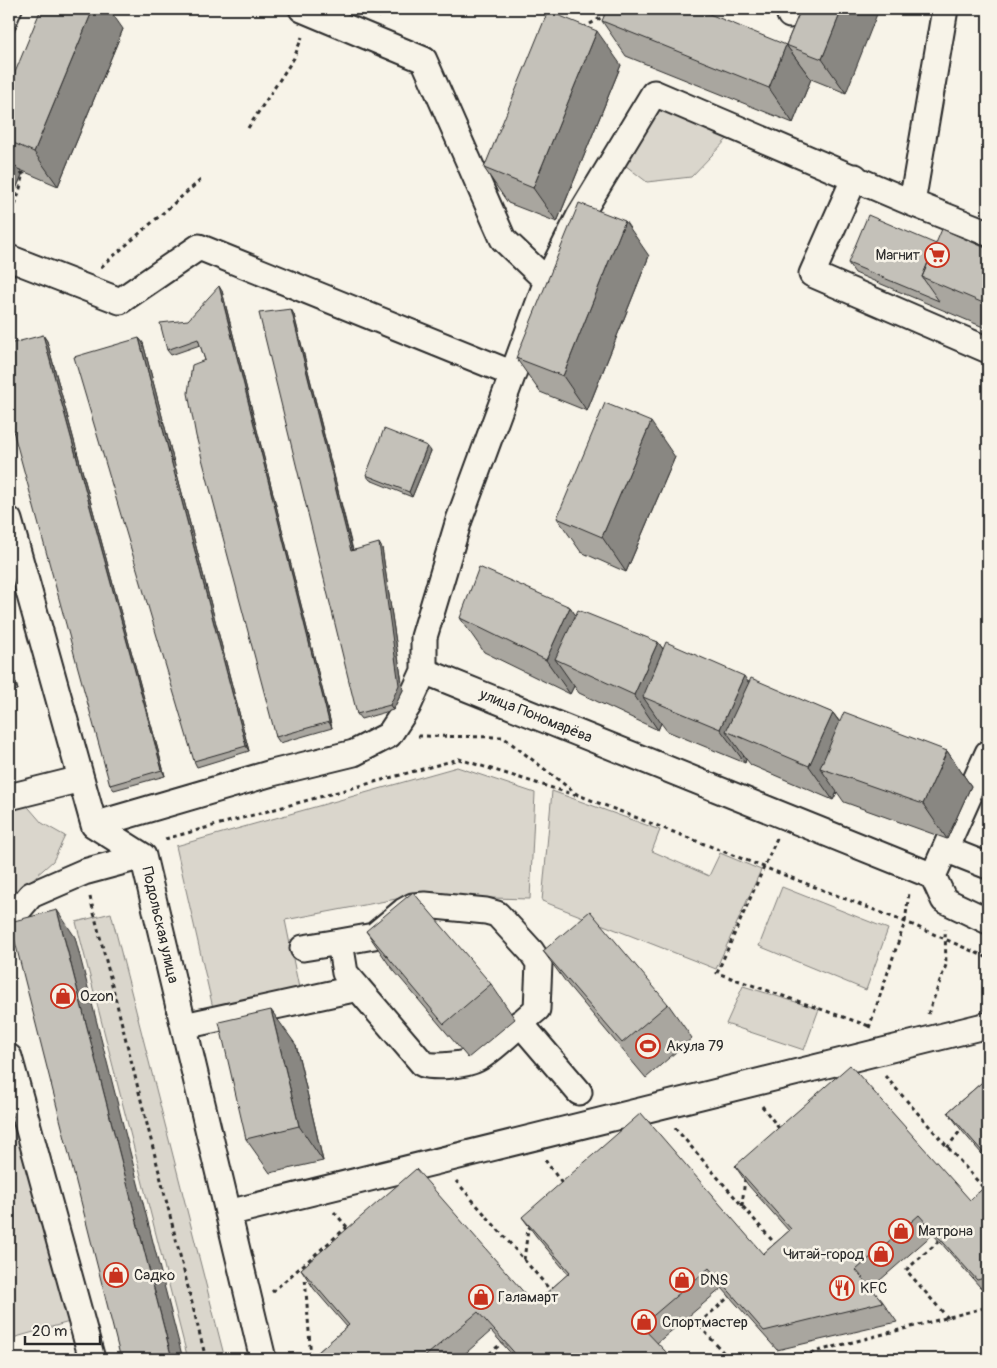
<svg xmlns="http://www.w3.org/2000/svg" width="997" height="1368" viewBox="0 0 997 1368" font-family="Pangolin,sans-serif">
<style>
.green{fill:#dad6cc;stroke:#82807c}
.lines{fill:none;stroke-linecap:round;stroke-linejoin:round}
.minor-casing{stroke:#2b2b2b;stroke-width:29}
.path{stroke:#2b2b2b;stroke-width:3;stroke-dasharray:4 4;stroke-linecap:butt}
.minor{stroke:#f7f3e8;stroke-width:25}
.wall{fill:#a9a69f;stroke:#2b2b2b}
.shaded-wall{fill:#898782;stroke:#2b2b2b}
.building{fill:#c4c1b9;stroke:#2b2b2b}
.labels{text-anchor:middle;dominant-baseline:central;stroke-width:5;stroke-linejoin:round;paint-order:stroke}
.poi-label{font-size:15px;fill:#2b2b2b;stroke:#f7f3e8;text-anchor:start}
.street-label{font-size:15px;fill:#2b2b2b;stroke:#f7f3e8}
</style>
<rect width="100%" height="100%" fill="#f7f3e8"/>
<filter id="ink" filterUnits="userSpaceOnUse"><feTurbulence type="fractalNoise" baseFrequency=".02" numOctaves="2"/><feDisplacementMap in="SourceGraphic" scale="10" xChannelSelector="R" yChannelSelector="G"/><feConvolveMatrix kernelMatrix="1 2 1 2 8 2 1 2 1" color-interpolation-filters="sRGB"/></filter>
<g filter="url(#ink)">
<!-- green -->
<path class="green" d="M657 105 731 135 691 177 647 182 621 162Z
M457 767 535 793 530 899 412 896 285 920 299 988 213 1008 176 846Z
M552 791 660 830 652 851 709 876 720 853 761 870 716 969 542 901Z
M23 801 42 823 65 836 53 861 9 900V805Z
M782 887 888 929 866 990 759 946Z
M111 913 225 1359H188L76 922Z
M743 986 819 1009 804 1050 726 1024Z
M9 1086 73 1321 9 1339Z"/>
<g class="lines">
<defs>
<path id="minor" d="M302 9 424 60 503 239 547 281
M790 15 793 9
M9 77 38 9
M855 177 812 274 988 350
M912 203 945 9
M9 258 120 301 199 247 513 374
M9 520 94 825 143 856 263 1359
M424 671 933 876 944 900 988 921
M9 797 81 779
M94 825 272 773 354 753 389 735 408 706 424 671V637L459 520 547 281 579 217 654 93 912 203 988 233
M945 849 988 866
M933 876 988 753
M9 921 31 895 84 872 143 856
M303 948 340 942
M520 1023 579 1092
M184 1026 358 988 423 1064C435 1068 466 1065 477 1059 493 1051 522 1021 537 1009L539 963 531 951 497 914 486 911 425 905 413 906 404 911 374 936 340 942 345 973 358 988
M9 1057 92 1359
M228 1213 988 1025"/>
</defs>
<!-- minor casing -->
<use href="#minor" class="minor-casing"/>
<!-- path -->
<path class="path" d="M583 28 606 15
M248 128 294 58 302 37
M9 228 24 174 17 171
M101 267 203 178
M418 736 503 737 578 795 913 925 988 958
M777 838 717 973 872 1027
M165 839 459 759 575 795
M90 897 206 1359
M928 1014 946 965 945 929
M869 1028 905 922 909 893
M984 1052 988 1063
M885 1076 988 1193
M762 1106 781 1131
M675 1128 777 1246
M947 1148 963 1127
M545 1160 563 1185
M456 1181 552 1292
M742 1206 745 1178
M334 1212 347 1227
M939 1241 906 1270 948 1318
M524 1260 528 1229 531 1226
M309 1274 305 1277 311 1359
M272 1292 347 1227
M483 1359 502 1343
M729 1359 698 1324 730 1296
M787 1359 988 1307"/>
<!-- minor -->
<use href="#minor" class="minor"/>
</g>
<!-- wall -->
<path class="wall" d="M359 9H383L380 17Z
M801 9 846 93 811 79 786 45Z
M602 21 811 79 793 123 626 56Z
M123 29 58 186 18 169 22 175 9 205V87Z
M621 65 557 222 508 203 484 168Z
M936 244 988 249V329L855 273 848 263Z
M649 256 587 411 540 392 516 358Z
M222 291 332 728 280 743 276 737 205 360 200 345 171 355 167 350 188 320Z
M291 309 294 315 353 550 382 548 403 690 393 710 361 719 357 714Z
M43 335 47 341 165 776 114 790 110 785Z
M139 338 143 343 249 751 197 767 194 761Z
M431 451 412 497 370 480 366 475Z
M675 457 626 572 581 552 557 518Z
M570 607 575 615 658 642 663 649 749 682 833 713 840 722 947 751 971 786 947 839 844 802 837 792 833 800 751 765 746 759 745 763 667 731 661 723 658 730 579 693 574 686 570 694 484 652 460 618Z
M9 662 11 666 18 690 9 693Z
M988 779V810L980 798Z
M366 931 491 984 515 1019 468 1058 390 966Z
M543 951 668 1004 692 1038 646 1078 568 985Z
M296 1045 323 1161 270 1173 246 1139Z
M988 1077V1161L962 1131 948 1112Z
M735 1166 970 1200 988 1184V1296L933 1234 871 1288 883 1302 897 1322 777 1350 722 1288 657 1343 668 1354 671 1359H516L491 1331 459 1359H310L347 1327 314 1289 301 1269 534 1304 568 1274 536 1236 522 1217 763 1254 789 1231 748 1185Z"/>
<!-- shaded-wall -->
<path class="shaded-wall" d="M93 9H109L123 29 58 186 34 152Z
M374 9H383L380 17Z
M842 9H879L846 93 822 59Z
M597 31 621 65 557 222 533 188Z
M786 45 811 79 793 123 769 88Z
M9 157 22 175 9 205Z
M625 221 649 256 587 411 563 376Z
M219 286 222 291 332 728 329 722Z
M291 309 294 315 354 556 351 551Z
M43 335 47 341 165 776 162 770Z
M139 338 143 343 249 751 246 746Z
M651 422 675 457 626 572 602 537Z
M427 446 431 451 412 497 409 492Z
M379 543 382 548 403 690 393 710 390 705Z
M570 607 594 641 555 659 574 686 570 694 546 660Z
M658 642 682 676 643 697 661 723 658 730 634 695Z
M9 662 11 666 18 690 11 680 9 672Z
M744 676 768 711 726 731 746 759 745 763 720 729Z
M833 713 857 747 820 768 837 792 833 800 809 766Z
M947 751 971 786 947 839 923 804Z
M57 910 75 937 183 1359H172Z
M271 1010 296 1045 323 1161 299 1126Z"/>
<!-- building -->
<path class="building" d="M41 9H93L34 152 9 141V87Z
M607 9H697L786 45 769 88 602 21Z
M801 9H842L822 59 786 45Z
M548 11 597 31 533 188 484 168Z
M579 203 625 221 563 376 516 358Z
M868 215 936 244 922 277 939 301 848 263Z
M942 229 988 249V305L922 277Z
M219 286 329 722 276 737 196 436 188 393 192 365 205 360 198 339 167 350 160 323 188 320Z
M291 309 351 551 379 543 399 685 390 705 357 714 259 313Z
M43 335 162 770 110 785 9 416V344Z
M139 338 246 746 194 761 74 357Z
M605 403 651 422 602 537 557 518Z
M384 429 427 446 409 492 366 475Z
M479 567 570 607 546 660 460 618Z
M578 610 658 642 634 695 555 659Z
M666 642 744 676 720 729 643 697Z
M9 672 11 680H9Z
M751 678 833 713 809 766 726 731Z
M844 712 947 751 923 804 820 768Z
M988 779V802L980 798Z
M413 892 491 984 444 1024 366 931Z
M57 910 172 1359H121L10 922Z
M590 911 668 1004 622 1043 543 951Z
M271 1010 299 1126 246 1139 219 1022Z
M850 1065 970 1200 988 1184V1277L977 1280 919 1215 856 1270 883 1302 764 1331 709 1268 641 1326 668 1354 645 1359H520L478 1312 422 1359H310L349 1325 301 1269 416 1169 534 1304 570 1272 522 1217 641 1113 763 1254 791 1229 735 1166Z
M988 1077V1158L948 1112Z"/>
</g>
<!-- icons -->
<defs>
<symbol id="supermarket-ring" viewBox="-11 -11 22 22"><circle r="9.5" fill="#f7f3e8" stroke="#c8321e" stroke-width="1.5"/><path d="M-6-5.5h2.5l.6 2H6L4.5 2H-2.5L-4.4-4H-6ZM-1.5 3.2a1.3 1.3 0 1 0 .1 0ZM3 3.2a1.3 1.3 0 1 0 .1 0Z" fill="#c8321e"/></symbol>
<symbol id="shop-ring" viewBox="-11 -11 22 22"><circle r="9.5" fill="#f7f3e8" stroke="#c8321e" stroke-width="1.5"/><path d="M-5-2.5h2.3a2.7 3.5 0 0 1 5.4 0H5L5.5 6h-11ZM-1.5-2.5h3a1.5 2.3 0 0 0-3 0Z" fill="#c8321e"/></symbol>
<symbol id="stadium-ring" viewBox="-11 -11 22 22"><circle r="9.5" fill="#f7f3e8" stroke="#c8321e" stroke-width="1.5"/><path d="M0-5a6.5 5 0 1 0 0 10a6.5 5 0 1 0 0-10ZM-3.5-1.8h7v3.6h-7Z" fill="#c8321e"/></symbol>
<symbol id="restaurant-ring" viewBox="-11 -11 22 22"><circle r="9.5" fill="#f7f3e8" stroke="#c8321e" stroke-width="1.5"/><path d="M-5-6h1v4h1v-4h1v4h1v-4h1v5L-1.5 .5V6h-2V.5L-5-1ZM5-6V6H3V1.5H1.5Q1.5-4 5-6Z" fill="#c8321e"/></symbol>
</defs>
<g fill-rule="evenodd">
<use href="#supermarket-ring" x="923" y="241" width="28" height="28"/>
<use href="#shop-ring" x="49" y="982" width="28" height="28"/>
<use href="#stadium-ring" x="634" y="1032" width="28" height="28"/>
<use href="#shop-ring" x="887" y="1217" width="28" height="28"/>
<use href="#shop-ring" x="867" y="1240" width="28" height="28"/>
<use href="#shop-ring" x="102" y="1261" width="28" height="28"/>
<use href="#shop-ring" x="668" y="1266" width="28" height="28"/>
<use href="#restaurant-ring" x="828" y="1274" width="28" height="28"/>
<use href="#shop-ring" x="467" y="1283" width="28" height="28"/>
<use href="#shop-ring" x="630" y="1308" width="28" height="28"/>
</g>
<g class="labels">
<!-- poi labels -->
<g class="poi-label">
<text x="920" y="255" text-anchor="end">Магнит</text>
<text x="80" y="996">Ozon</text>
<text x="666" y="1046">Акула 79</text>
<text x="918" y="1231">Матрона</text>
<text x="864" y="1254" text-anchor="end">Читай-город</text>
<text x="134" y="1275">Садко</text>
<text x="700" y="1280">DNS</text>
<text x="860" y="1288">KFC</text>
<text x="498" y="1297">Галамарт</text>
<text x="662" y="1322">Спортмастер</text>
</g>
<!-- street labels -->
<g class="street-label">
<text transform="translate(536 716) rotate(22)">улица Пономарёва</text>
<text transform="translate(160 925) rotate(77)">Подольская улица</text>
</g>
</g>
<!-- margin -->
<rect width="997" height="1368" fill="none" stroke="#f7f3e8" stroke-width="30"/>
<rect x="15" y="15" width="967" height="1338" fill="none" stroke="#2b2b2b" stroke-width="2" filter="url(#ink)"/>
<!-- scale -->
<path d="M25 1336v8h75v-8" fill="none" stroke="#2b2b2b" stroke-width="2.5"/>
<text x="32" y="1336" font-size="15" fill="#2b2b2b" stroke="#f7f3e8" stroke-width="4" paint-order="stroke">20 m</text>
</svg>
